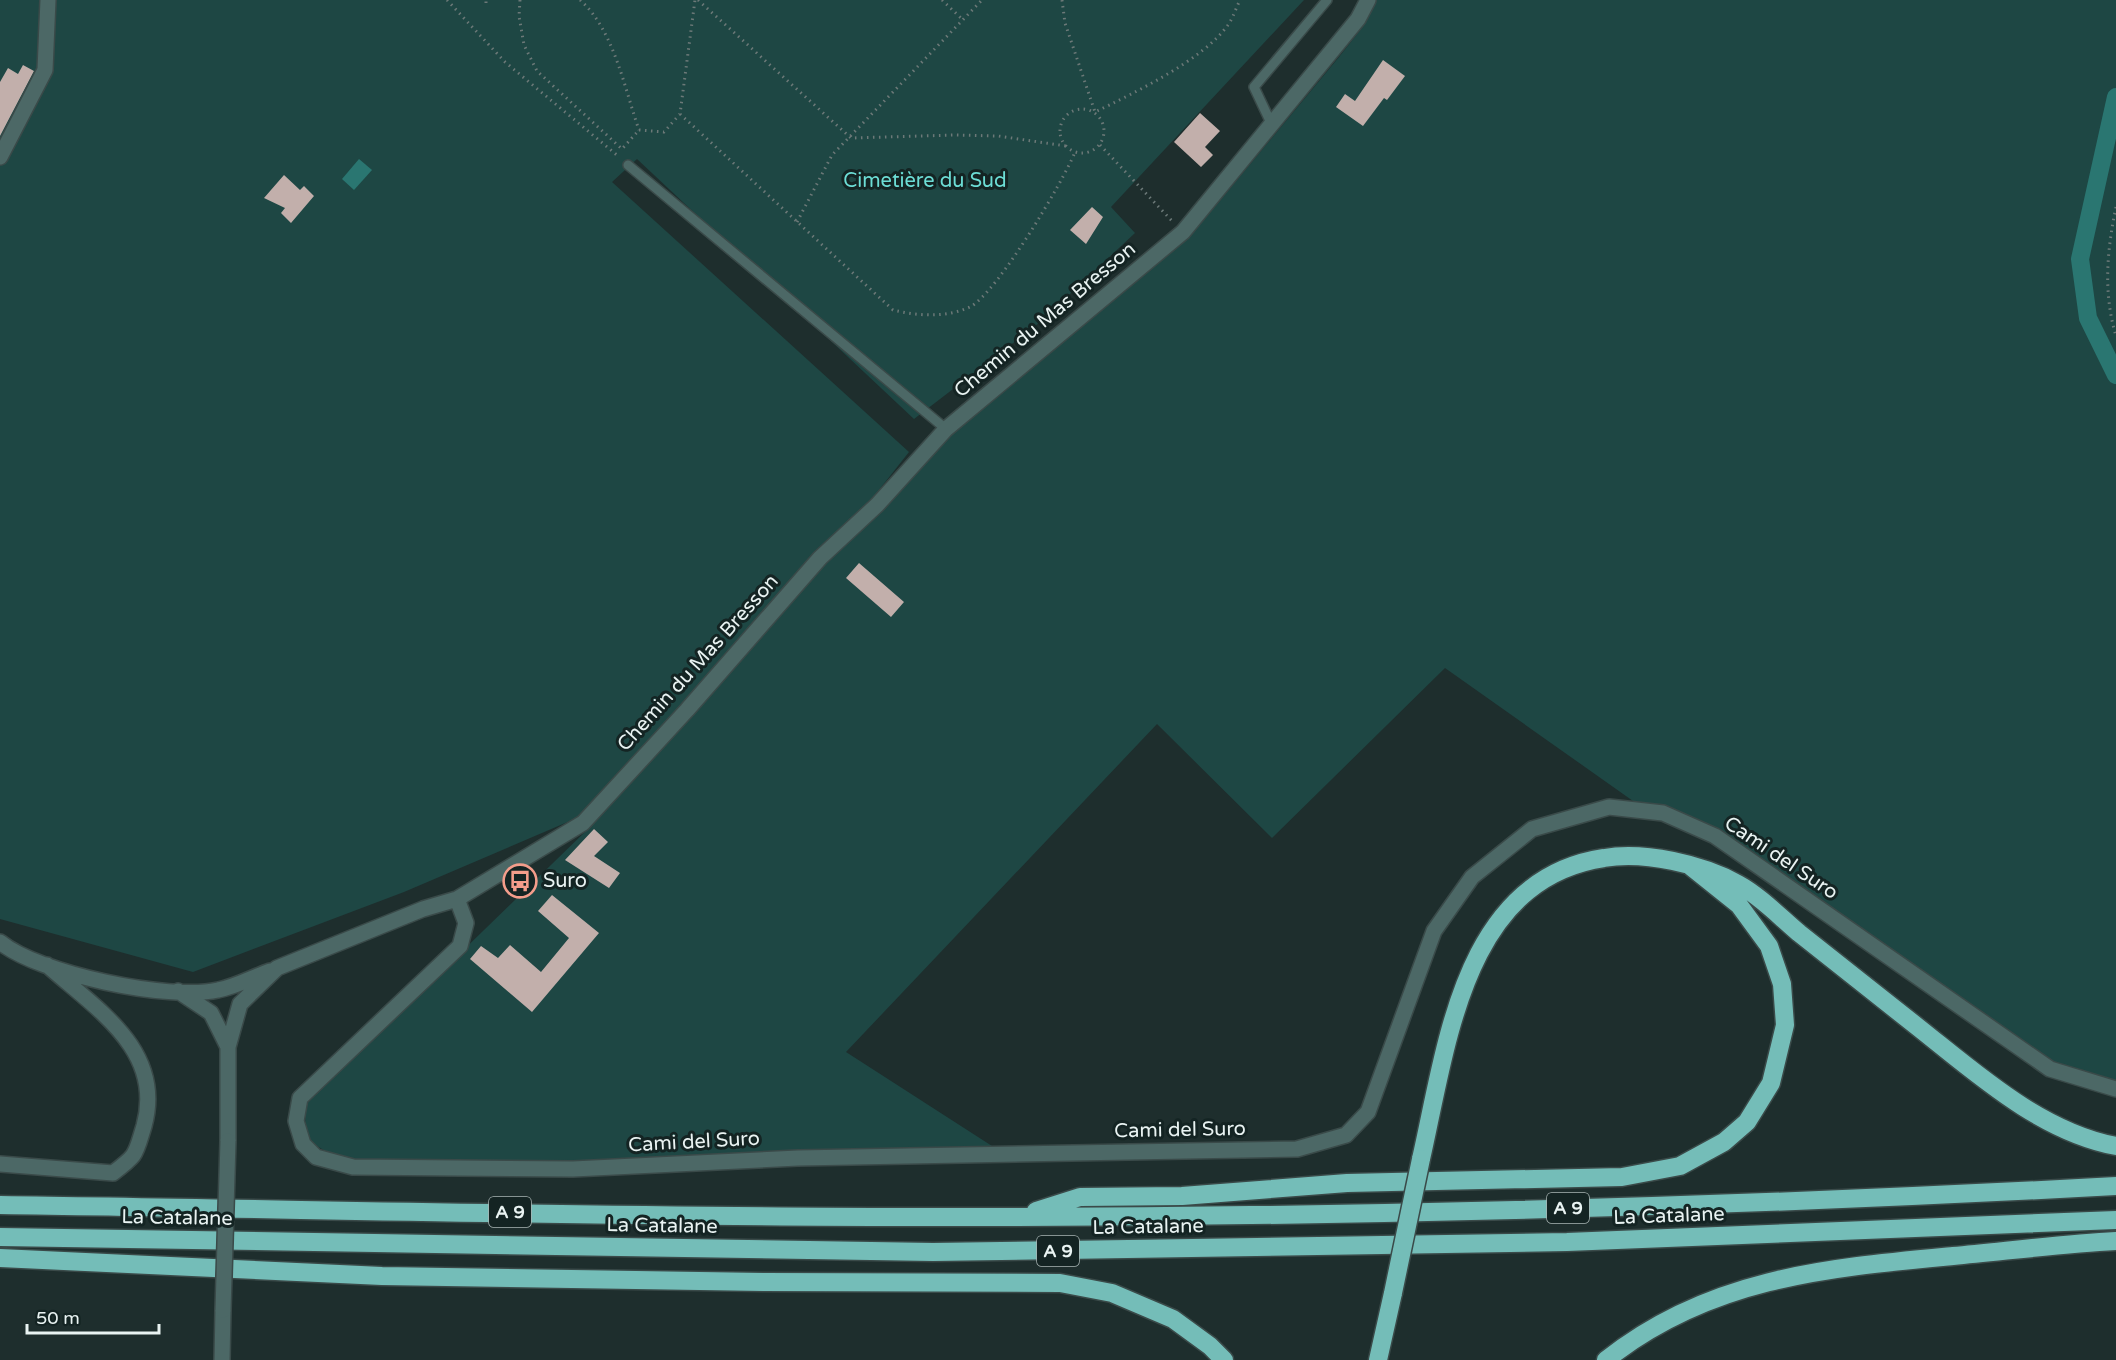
<svg xmlns="http://www.w3.org/2000/svg" width="2116" height="1360" viewBox="0 0 2116 1360" font-family="'Varela Round',sans-serif">
<style>
.green{fill:#1e4744}
.water{fill:#2a7671}
.lines{fill:none;stroke-linecap:round;stroke-linejoin:round}
.canal{stroke:#2a7671;stroke-width:18}
.building{fill:#c2afab}
.service-casing{stroke:#3a4a49;stroke-width:12}
.minor-casing{stroke:#3a4a49;stroke-width:18}
.motorway-casing{stroke:#3a4a49;stroke-width:21}
.path{stroke:#6c7978;stroke-width:3;stroke-dasharray:1.5 4.5;stroke-linecap:butt}
.service{stroke:#4c6866;stroke-width:9}
.minor{stroke:#4c6866;stroke-width:15}
.motorway{stroke:#74bdb8;stroke-width:18}
.minor-bridge-casing{stroke:#3a4a49;stroke-width:18;stroke-linecap:butt}
.motorway-bridge-casing{stroke:#3a4a49;stroke-width:21;stroke-linecap:butt}
.minor-bridge{stroke:#4c6866;stroke-width:15}
.motorway-bridge{stroke:#74bdb8;stroke-width:18}
.labels{text-anchor:middle;dominant-baseline:central;stroke-width:6;stroke-linejoin:round;paint-order:stroke}
.shield{fill:#142423;stroke:#a9b5b4;stroke-width:1.5}
.shield-label{font-size:18px;font-weight:bold;fill:#e9f3f2}
.park-label{font-size:20px;fill:#6cddd5;stroke:#142423}
.street-label{font-size:20px;fill:#e9f3f2;stroke:#142423}
.poi-label{font-size:20px;fill:#e9f3f2;stroke:#142423;text-anchor:start}
</style>
<rect width="100%" height="100%" fill="#1e2e2d"/>
<!-- green -->
<path class="green" d="M0 0H1304L1111 207 1135 233 1039 323 914 419 637 159 612 182 909 452 871 500 814 552 681 705 577 818 404 892 193 972 0 919Z
M1376 0H2116V1081L2053 1062 1718 829 1665 806 1633 801 1445 668 1272 838 1157 724 846 1052 992 1146 798 1150 573 1161 354 1160C318 1150 299 1145 307 1102L589 828 692 716 825 563 882 511 951 435 1189 238 1339 57 1365 24Z"/>
<!-- water -->
<path class="water" d="M359 159 372 170 354 190 342 179Z"/>
<g class="lines">
<!-- canal -->
<path class="canal" d="M2116 97 2080 259 2088 318 2116 375"/>
</g>
<!-- building -->
<path class="building" d="M1383 60 1405 76 1387 100 1384 98 1363 126 1336 107 1345 94 1355 101Z
M23 65 34 71 0 136V82L8 68 18 74Z
M1200 113 1220 131 1205 147 1213 155 1201 167 1174 142Z
M284 175 300 190 304 186 314 196 291 223 281 213 285 208 264 198Z
M1092 207 1103 217 1086 244 1070 230Z
M859 563 904 602 891 617 846 578Z
M594 829 608 842 594 856 620 873 609 888 565 860Z
M552 895 599 933 532 1012 470 959 481 946 498 958 510 945 541 972 569 938 538 911Z"/>
<g class="lines">
<defs>
<path id="service" d="M1272 125 1254 87 1327 0
M628 165 946 429"/>
<path id="minor" d="M0 157 45 70 48 0
M457 899 466 923 460 946 300 1098 296 1121 303 1144 316 1157 353 1167 573 1169 798 1158 1297 1149 1346 1135 1368 1112 1434 931 1472 877 1532 829 1609 807 1663 813 1715 836 2050 1069 2116 1089
M0 942C39 974 169 1001 218 990 235 987 253 977 270 971
M178 991 211 1013 228 1047
M228 1141V1047L240 1004 277 968 423 909 457 899 583 823 687 710 820 558 877 505 946 429 1183 232 1358 19 1368 0
M0 1164 113 1173C138 1154 135 1155 144 1126 165 1050 96 1009 47 965
M222 1360 223 1310"/>
<path id="motorway" d="M1421 1159C1447 1046 1463 879 1604 858 1644 851 1702 864 1738 884 1760 896 1780 917 1799 933 1839 965 1879 996 1919 1028 1977 1074 2041 1132 2116 1146
M0 1205C301 1209 603 1217 904 1217 1308 1218 1713 1208 2116 1186
M1036 1211 1080 1197 1182 1196 1347 1183 1622 1177 1680 1166 1724 1142 1747 1122 1771 1083 1785 1025 1782 984 1769 946 1739 905 1689 865
M0 1237 933 1252 1567 1242 2116 1220
M0 1258 382 1276 763 1282 1060 1283 1112 1293 1173 1319 1210 1346 1224 1360
M1378 1360 1393 1293
M1606 1360C1709 1278 1826 1268 1953 1256 2007 1251 2062 1244 2116 1241"/>
</defs>
<!-- service casing -->
<use href="#service" class="service-casing"/>
<!-- minor casing -->
<use href="#minor" class="minor-casing"/>
<!-- motorway casing -->
<use href="#motorway" class="motorway-casing"/>
<!-- path -->
<path class="path" d="M447 0 505 62 618 156
M520 0 519 16 524 45 537 71 622 149 639 130
M580 0C614 30 624 87 639 130
M698 0 851 138 955 135 998 136 1066 146
M942 0 962 19
M1062 0 1065 23 1095 112C1134 93 1203 60 1228 25 1233 18 1236 8 1240 0
M486 3V0
M1060 131a22 22 0 1 1 44 0a22 22 0 1 1-44 0Z
M680 114 893 310C918 316 946 318 970 307 997 293 1063 182 1075 152
M639 130 664 132 680 114 695 0
M1100 145 1173 222
M2116 207C2107 250 2103 293 2116 336
M797 222 832 155 982 0"/>
<!-- service -->
<use href="#service" class="service"/>
<!-- minor -->
<use href="#minor" class="minor"/>
<!-- motorway -->
<use href="#motorway" class="motorway"/>
<defs>
<path id="minor-bridge" d="M223 1310 228 1141"/>
<path id="motorway-bridge" d="M1393 1293 1421 1159"/>
</defs>
<!-- minor-bridge casing -->
<use href="#minor-bridge" class="minor-bridge-casing"/>
<!-- motorway-bridge casing -->
<use href="#motorway-bridge" class="motorway-bridge-casing"/>
<!-- minor-bridge -->
<use href="#minor-bridge" class="minor-bridge"/>
<!-- motorway-bridge -->
<use href="#motorway-bridge" class="motorway-bridge"/>
</g>
<!-- icons -->
<defs>
<symbol id="bus-ring" viewBox="-11 -11 22 22"><circle r="9.5" fill="#142423" stroke="#f49d8b" stroke-width="1.5"/><path d="M-5-6H5V4H4V6H2V4H-2V6H-4V4H-5ZM-3.5-4V0h7V-4ZM-3.5 1.2v1.5H-2V1.2ZM2 1.2v1.5H3.5V1.2Z" fill="#f49d8b"/></symbol>
</defs>
<g fill-rule="evenodd">
<use href="#bus-ring" x="501" y="862" width="38" height="38"/>
</g>
<g class="labels">
<!-- shield labels -->
<g class="shield">
<rect x="1547" y="1193" width="42" height="30" rx="4.5"/>
<rect x="489" y="1197" width="42" height="30" rx="4.5"/>
<rect x="1037" y="1236" width="42" height="30" rx="4.5"/>
</g>
<g class="shield-label">
<text x="1568" y="1208">A 9</text>
<text x="510" y="1212">A 9</text>
<text x="1058" y="1251">A 9</text>
</g>
<!-- park labels -->
<g class="park-label">
<text x="925" y="181">Cimetière du Sud</text>
</g>
<!-- street labels -->
<g class="street-label">
<text transform="translate(1045 320) rotate(-40)">Chemin du Mas Bresson</text>
<text transform="translate(698 663) rotate(-48)">Chemin du Mas Bresson</text>
<text transform="translate(1781 858) rotate(34)">Cami del Suro</text>
<text transform="translate(1180 1130) rotate(-1)">Cami del Suro</text>
<text transform="translate(694 1142) rotate(-3)">Cami del Suro</text>
<text transform="translate(1669 1216) rotate(-2)">La Catalane</text>
<text transform="translate(177 1218) rotate(1)">La Catalane</text>
<text transform="translate(662 1226) rotate(1)">La Catalane</text>
<text transform="translate(1148 1227) rotate(-1)">La Catalane</text>
</g>
<!-- poi labels -->
<g class="poi-label">
<text x="543" y="881">Suro</text>
</g>
</g>
<!-- scale -->
<path d="M27 1324v9h132v-9" fill="none" stroke="#e9f3f2" stroke-width="3"/>
<text x="36" y="1324" font-size="18" fill="#e9f3f2" stroke="#142423" stroke-width="4.5" paint-order="stroke">50 m</text>
</svg>
